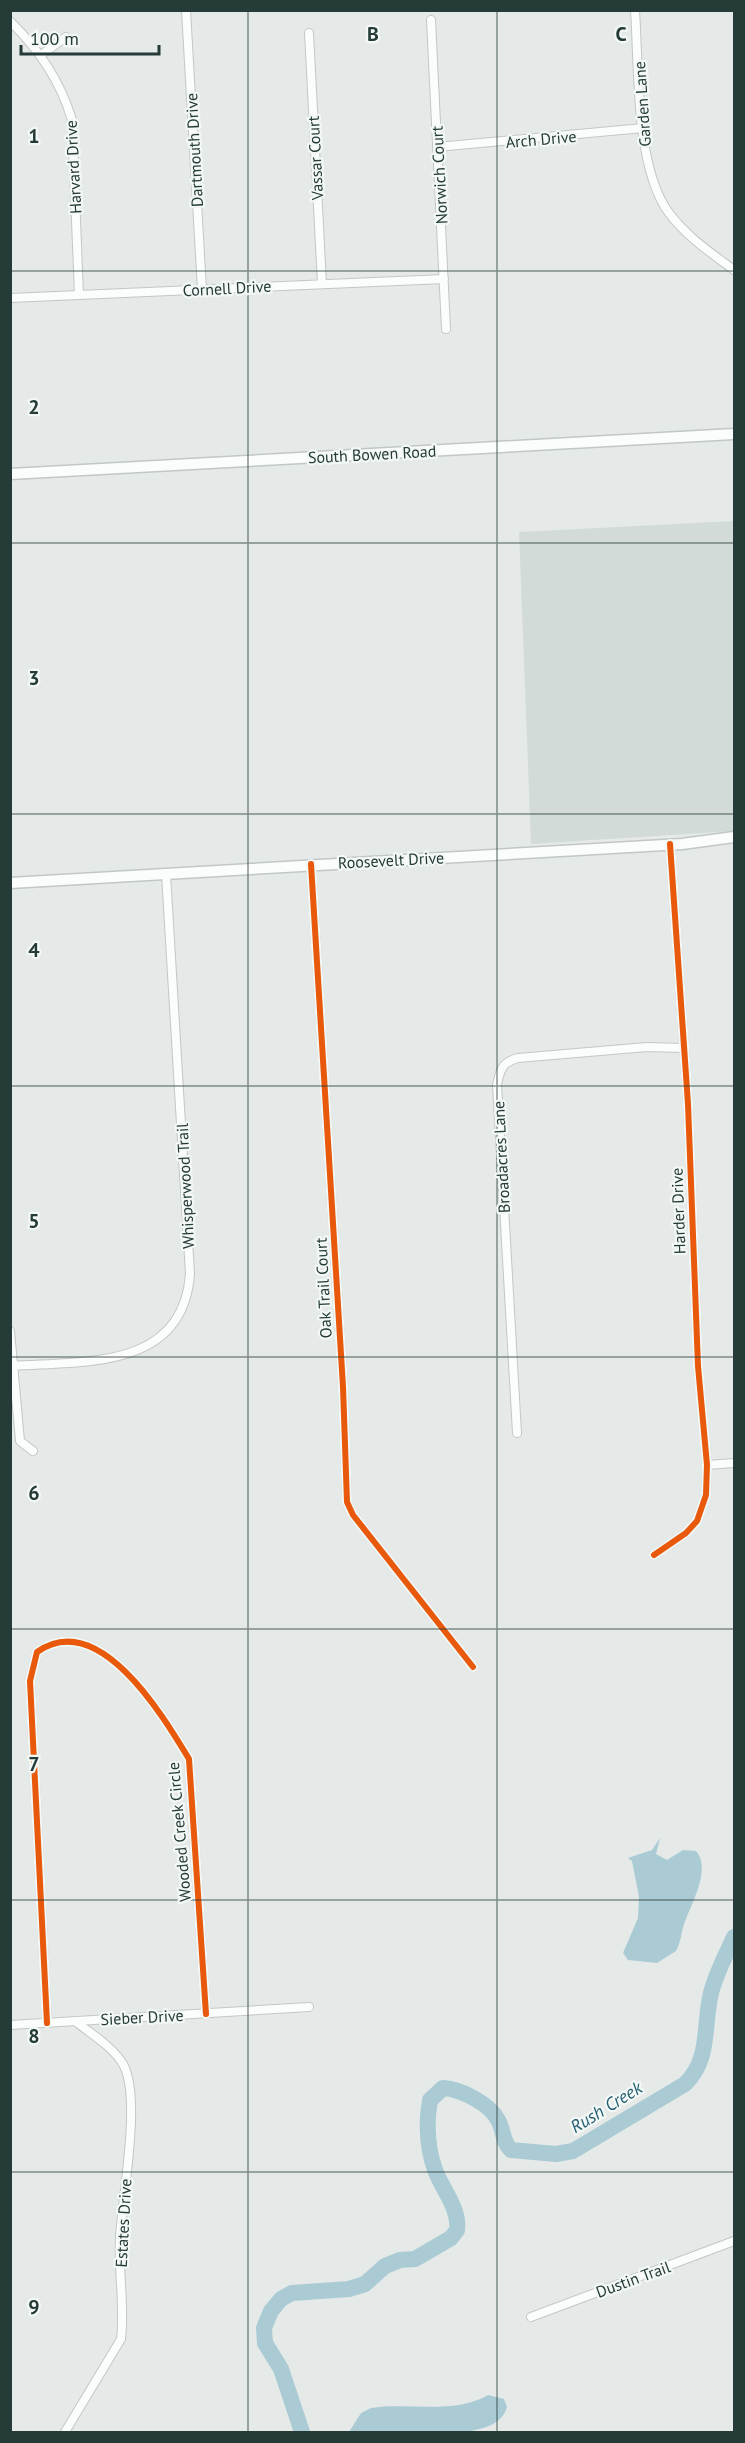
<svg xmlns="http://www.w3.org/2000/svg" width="745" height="2443" viewBox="0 0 745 2443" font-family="'PT Sans',sans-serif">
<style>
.built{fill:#d3dbd8}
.water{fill:#aacbd4}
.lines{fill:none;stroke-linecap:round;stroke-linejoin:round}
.river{stroke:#aacbd4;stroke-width:16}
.street-casing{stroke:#c2c7c5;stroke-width:10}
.secondary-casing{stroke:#c0c7c5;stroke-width:13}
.street{stroke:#fbfcfc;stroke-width:8}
.secondary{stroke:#fbfcfc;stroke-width:10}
.cycleway-casing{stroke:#f3f8f6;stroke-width:10}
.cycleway{stroke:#e8590c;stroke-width:6}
.grid{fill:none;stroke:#243b37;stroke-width:1.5;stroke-opacity:0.55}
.labels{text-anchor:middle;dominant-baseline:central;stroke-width:4.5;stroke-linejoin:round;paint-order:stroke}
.street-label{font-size:16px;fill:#243b37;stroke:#f3f8f6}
.water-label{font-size:18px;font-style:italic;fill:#235f72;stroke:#f3f8f6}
.grid-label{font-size:20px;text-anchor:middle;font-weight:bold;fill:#243b37;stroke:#f3f8f6;stroke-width:4.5;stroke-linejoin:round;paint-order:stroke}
</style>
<rect width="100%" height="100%" fill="#e5eae8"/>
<!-- built -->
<path class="built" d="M734 521V831L531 844 519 532Z"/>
<!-- water -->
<path class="water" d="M660 1838 656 1854 667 1860 683 1850 696 1851C711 1868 693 1901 686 1919 681 1930 682 1940 676 1951L657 1963 628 1960 623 1953 638 1918 639 1897 632 1861 628 1858 652 1850Z
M488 2395 504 2399 507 2407C502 2425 482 2429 466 2432H349L361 2413 371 2408C408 2402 454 2415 488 2395Z"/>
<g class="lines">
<!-- river -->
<path class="river" d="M302 2432 281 2369 265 2343 264 2328 271 2311 281 2299 292 2293 349 2289 365 2284 385 2266 400 2260 415 2259 451 2238 457 2230C460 2209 442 2189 435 2170 427 2147 426 2123 430 2100L443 2088C461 2089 490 2104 498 2120 504 2130 502 2142 511 2150L556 2154 573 2151 685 2084C711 2059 703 2025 711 1993 716 1973 726 1955 734 1937"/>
<defs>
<path id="street" d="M186 10 202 290
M635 10C639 68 635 167 669 213 686 236 711 253 734 270
M431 20 446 329
M10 21C39 50 60 80 72 120L79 295
M309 33 322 284
M41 55 66 37
M437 147 643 128
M10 298 444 279
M311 864 343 1387 347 1502 353 1515 473 1667
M10 1331 20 1441 33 1451
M13 1366C84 1361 183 1370 190 1274L166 874
M517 1433 497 1085C500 1070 502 1062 518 1058L647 1047 684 1048
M707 1465 734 1463
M654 1555 686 1533 697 1521 706 1495 707 1465 698 1366 688 1104 670 844
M47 2023 30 1681 37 1652C99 1608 163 1716 189 1759L206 2014
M10 2025 309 2007
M531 2317 734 2241
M65 2432 121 2339C125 2306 118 2272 120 2238 122 2197 142 2097 123 2064 112 2046 91 2034 75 2021"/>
<path id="secondary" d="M10 474 734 434
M10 883 682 844 734 837"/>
</defs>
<!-- street casing -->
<use href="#street" class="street-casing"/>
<!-- secondary casing -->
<use href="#secondary" class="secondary-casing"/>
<!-- street -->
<use href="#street" class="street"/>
<!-- secondary -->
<use href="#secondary" class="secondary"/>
<defs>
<path id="cycleway" d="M311 864 343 1387 347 1502 353 1515 473 1667
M654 1555 686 1533 697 1521 706 1495 707 1465 698 1366 688 1104 670 844
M47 2023 30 1681 37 1652C99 1608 163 1716 189 1759L206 2014"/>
</defs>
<!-- cycleway casing -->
<use href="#cycleway" class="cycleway-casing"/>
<!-- cycleway -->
<use href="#cycleway" class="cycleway"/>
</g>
<!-- grid -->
<path class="grid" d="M248 10V2432M497 10V2432M10 271H734M10 543H734M10 814H734M10 1086H734M10 1357H734M10 1629H734M10 1900H734M10 2172H734"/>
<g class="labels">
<!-- street labels -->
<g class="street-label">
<text transform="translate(642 104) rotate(-94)">Garden Lane</text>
<text transform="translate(541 139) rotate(-5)">Arch Drive</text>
<text transform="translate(194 150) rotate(-93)">Dartmouth Drive</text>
<text transform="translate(315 158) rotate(-93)">Vassar Court</text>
<text transform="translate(73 167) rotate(-93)">Harvard Drive</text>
<text transform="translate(439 175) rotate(-93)">Norwich Court</text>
<text transform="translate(227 288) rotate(-3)">Cornell Drive</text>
<text transform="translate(372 454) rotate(-3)">South Bowen Road</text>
<text transform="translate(391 860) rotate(-3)">Roosevelt Drive</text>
<text transform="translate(501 1157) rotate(-93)">Broadacres Lane</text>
<text transform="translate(185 1186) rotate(-93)">Whisperwood Trail</text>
<text transform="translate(678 1211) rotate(-92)">Harder Drive</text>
<text transform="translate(323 1288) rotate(-93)">Oak Trail Court</text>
<text transform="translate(179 1832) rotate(-95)">Wooded Creek Circle</text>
<text transform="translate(142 2017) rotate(-3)">Sieber Drive</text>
<text transform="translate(123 2223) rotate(-87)">Estates Drive</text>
<text transform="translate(633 2279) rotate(-20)">Dustin Trail</text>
</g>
<!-- water labels -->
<g class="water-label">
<text transform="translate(606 2107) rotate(-32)">Rush Creek</text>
</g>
</g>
<g class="grid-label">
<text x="373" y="41">B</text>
<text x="621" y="41">C</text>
<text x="34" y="143">1</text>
<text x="34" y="414">2</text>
<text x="34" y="685">3</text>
<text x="34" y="957">4</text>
<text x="34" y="1228">5</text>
<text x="34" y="1500">6</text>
<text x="34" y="1771">7</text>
<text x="34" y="2043">8</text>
<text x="34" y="2314">9</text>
</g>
<!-- border -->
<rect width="745" height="2443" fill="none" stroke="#243b37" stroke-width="24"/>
<!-- scale -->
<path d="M21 45v9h138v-9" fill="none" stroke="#243b37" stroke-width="3"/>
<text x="30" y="45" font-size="18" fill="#243b37" stroke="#f3f8f6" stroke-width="4.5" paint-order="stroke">100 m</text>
</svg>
